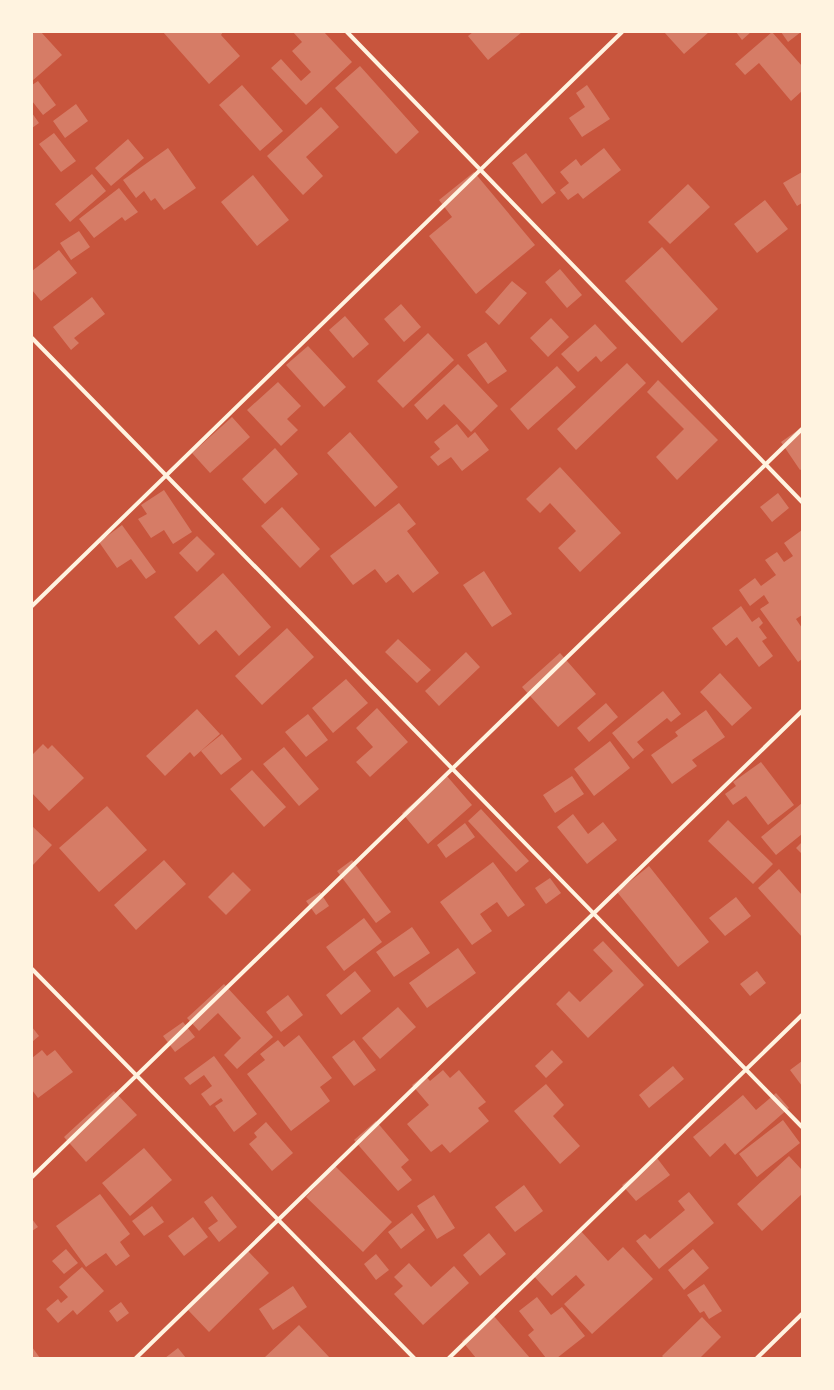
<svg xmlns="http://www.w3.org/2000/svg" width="834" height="1390" viewBox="0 0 834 1390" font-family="'Nunito Sans',sans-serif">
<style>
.building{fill:#d67c66}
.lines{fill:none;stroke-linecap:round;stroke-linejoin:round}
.minor{stroke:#fff3e0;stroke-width:4}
</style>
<rect width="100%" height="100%" fill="#c8553d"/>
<!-- building -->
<path class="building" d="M32 32H41L62 55 32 81Z
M163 32H223L221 35 240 56 209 84Z
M293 32H324L352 62 306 105 271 68 281 59 301 81 311 72 292 51 302 42Z
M473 32H522L488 60 468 36Z
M664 32H709L684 54Z
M736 32H751L742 40Z
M772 32 802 66V91L791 101 759 63 745 75 735 64Z
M781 32H801L788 42Z
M360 66 419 132 396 154 335 88Z
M38 81 56 105 43 115 32 101V85Z
M242 85 283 131 260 151 219 105Z
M587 85 610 119 582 137 569 118 585 107 576 93Z
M76 104 88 121 65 138 53 121Z
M321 107 339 127 306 157 323 176 303 195 267 156Z
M32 113 39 123 32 128Z
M54 133 76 161 61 172 39 144Z
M128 139 144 158 111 186 95 168Z
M168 148 196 188 164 210 155 198 151 201 144 191 136 198 123 180Z
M604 148 621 170 583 199 578 193 568 200 560 190 569 183 560 172 576 159 581 166Z
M526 153 556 193 542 204 512 163Z
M474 172 535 245 476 294 429 236 452 217 439 200Z
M802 172V203L797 206 783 183Z
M92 174 106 191 70 222 55 204Z
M253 175 289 220 257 246 221 202Z
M688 184 710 207 670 244 648 222Z
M119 188 138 212 125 221 122 217 94 238 79 219Z
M765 200 788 229 757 253 734 224Z
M79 231 90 247 71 260 60 243Z
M662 247 718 309 682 343 625 281Z
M59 250 77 273 41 301 32 290V271Z
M560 269 582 295 567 308 545 282Z
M512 281 527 293 499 325 485 312Z
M92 297 105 314 74 338 79 343 71 350 53 327Z
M401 304 421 327 404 342 384 319Z
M345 316 369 344 353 358 329 330Z
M551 318 569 337 548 357 530 338Z
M595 324 617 348 601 362 596 356 578 372 561 354Z
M428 333 454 360 403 408 377 381Z
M486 342 507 371 488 384 467 355Z
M308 346 346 387 324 407 286 365Z
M627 363 646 383 576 450 557 429Z
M458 364 498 406 471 432 444 404 427 420 414 405Z
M557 366 576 387 528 430 510 409Z
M658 380 718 440 677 480 656 457 684 429 647 392Z
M278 382 301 406 287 419 298 430 281 446 247 410Z
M232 417 250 437 210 473 192 453Z
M457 424 468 438 475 432 489 450 462 471 451 457 438 466 430 457 440 449 434 442Z
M801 428 802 469 800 470 781 442Z
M350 432 398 487 375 507 327 453Z
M275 448 298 474 265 504 242 479Z
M560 467 621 533 580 572 558 548 576 531 550 503 540 513 526 499Z
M164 490 192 532 173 544 164 530 151 538 138 519 147 514 141 505Z
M778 493 789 508 772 522 760 507Z
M399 503 416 524 407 531 439 573 413 593 398 574 386 583 375 569 353 585 330 556Z
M282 507 320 549 300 568 261 526Z
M122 525 156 572 146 579 131 559 117 568 99 542Z
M802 530V615L796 619 802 628V659L798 662 760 609 769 603 764 595 750 606 739 590 755 578 761 586 776 575 765 560 777 552 784 562 793 556 784 543Z
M197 536 215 554 197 572 179 553Z
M484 571 512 614 492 627 463 585Z
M223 573 271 627 239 656 216 630 199 645 174 617Z
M741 606 752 622 759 617 763 623 759 627 767 638 762 641 773 656 759 667 737 637 726 646 712 628Z
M287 628 314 657 262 705 235 676Z
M398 639 431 670 417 683 385 652Z
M466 652 480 667 439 706 425 691Z
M560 653 596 694 558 727 522 687Z
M720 673 752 708 732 726 700 692Z
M346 679 368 703 333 733 312 708Z
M663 691 681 714 671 722 667 718 637 742 644 750 633 759 612 733Z
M606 703 618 717 589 742 577 728Z
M377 708 408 742 370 777 356 762 373 747 356 728Z
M197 709 220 734 194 757 190 752 165 776 146 756Z
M706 710 725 737 692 760 697 766 672 784 651 755 678 736 675 732Z
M308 714 328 740 306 757 285 732Z
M222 734 242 759 221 775 201 751Z
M610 741 630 768 594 796 574 769Z
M43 744 48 749 52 745 84 778 49 811 32 793V755Z
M284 747 319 789 299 806 263 764Z
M761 762 794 805 768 825 746 796 733 805 725 794 736 786 733 782Z
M252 770 286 807 264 827 230 789Z
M446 775 472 805 428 844 402 813Z
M572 776 584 794 555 813 543 795Z
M802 803V834L776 855 761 837Z
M107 806 147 850 99 892 59 848Z
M481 809 529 861 516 872 468 821Z
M573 814 588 834 603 822 617 840 587 864 557 827Z
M728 820 773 864 753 884 708 841Z
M465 823 475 837 446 858 437 845Z
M32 826 52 845 32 866Z
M802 842V854L796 848Z
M164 860 186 884 136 930 114 905Z
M352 860 391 912 376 923 337 871Z
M493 862 525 905 508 917 497 902 480 914 492 931 472 945 440 902Z
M649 866 709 942 678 967 617 892Z
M779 869 802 895V937L758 888Z
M233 872 251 890 226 915 208 897Z
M550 878 561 893 546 904 535 888Z
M320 892 329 906 316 915 306 901Z
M736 897 751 916 725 936 709 918Z
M364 918 382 942 344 971 326 947Z
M412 927 430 953 394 977 376 952Z
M603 941 644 985 588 1038 556 1004 569 991 580 1002 613 971 593 950Z
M458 948 476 973 427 1008 409 983Z
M355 971 371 991 341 1015 326 995Z
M757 971 766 983 750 996 740 984Z
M224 984 273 1037 237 1069 224 1055 241 1038 218 1013 199 1031 187 1018Z
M288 995 303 1015 281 1032 266 1012Z
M398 1007 416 1027 380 1059 362 1038Z
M183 1022 195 1037 175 1052 163 1036Z
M32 1027 39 1036 32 1042Z
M299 1035 332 1078 320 1087 330 1101 291 1131 247 1074 265 1060 260 1054 278 1040 284 1047Z
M354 1040 376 1070 354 1086 332 1057Z
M42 1050 47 1056 55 1050 73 1072 38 1098 32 1090V1058Z
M552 1050 563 1062 546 1078 535 1066Z
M214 1056 257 1114 234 1132 215 1106 223 1101 221 1098 210 1106 201 1094 212 1086 204 1075 190 1085 184 1078Z
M802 1061V1086L790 1070Z
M673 1066 684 1079 649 1108 639 1095Z
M443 1070 450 1078 459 1070 486 1102 478 1108 489 1121 450 1153 442 1144 431 1152 407 1124 429 1105 412 1085 425 1075 430 1081Z
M546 1084 564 1105 553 1116 580 1146 560 1164 514 1111Z
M114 1091 137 1115 86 1162 64 1137Z
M776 1093 789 1108 735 1155 725 1143 710 1157 693 1137 743 1095 756 1110Z
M783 1120 800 1143 757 1177 739 1154Z
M376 1121 409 1160 401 1167 412 1180 398 1191 354 1140Z
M266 1122 293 1153 272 1171 249 1144 257 1137 254 1133Z
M144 1148 172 1180 130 1216 102 1183Z
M789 1156 802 1170V1194L762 1231 737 1204Z
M657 1158 670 1175 636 1201 622 1185Z
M335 1166 392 1222 363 1252 306 1197Z
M524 1185 543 1211 515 1232 495 1207Z
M689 1192 714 1223 659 1269 636 1241 645 1234 650 1239 685 1210 678 1201Z
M100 1194 130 1234 120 1242 130 1256 116 1266 106 1253 86 1267 56 1226Z
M434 1195 455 1228 437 1239 417 1206Z
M212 1196 237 1227 219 1242 208 1228 218 1221 204 1202Z
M152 1206 164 1222 144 1236 132 1221Z
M412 1213 425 1230 401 1249 388 1232Z
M193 1217 208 1237 184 1256 168 1236Z
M32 1219 38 1227 32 1231Z
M580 1230 608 1261 623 1247 653 1279 592 1334 564 1304 585 1285 576 1275 552 1296 532 1274Z
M489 1233 506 1254 480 1276 463 1255Z
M66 1249 78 1263 64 1274 52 1261Z
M693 1249 709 1268 684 1290 668 1270Z
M248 1251 269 1273 209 1332 188 1310Z
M376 1254 389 1270 376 1280 364 1264Z
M409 1263 431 1287 454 1266 469 1283 423 1325 394 1294 403 1286 394 1277Z
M82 1267 104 1291 77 1315 73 1310 58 1323 46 1309 58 1299 61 1303 68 1297 59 1287Z
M704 1284 722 1311 709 1319 704 1311 700 1313 687 1295Z
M293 1286 307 1307 273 1330 259 1309Z
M537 1297 551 1315 562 1307 585 1336 557 1358H546L528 1335 534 1330 519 1311Z
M121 1302 129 1313 117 1322 109 1311Z
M493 1315 530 1358H476L462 1341Z
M702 1317 721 1337 700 1358H664L662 1356Z
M299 1325 330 1358H264Z
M32 1347 40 1358H32Z
M178 1348 186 1358H165Z"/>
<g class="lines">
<!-- minor -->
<path class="minor" d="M347 32 802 502
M32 338 802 1127
M32 606 622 32
M32 969 414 1358
M32 1177 802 429
M136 1358 802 711
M449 1358 802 1015
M757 1358 802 1314"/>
</g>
<!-- border -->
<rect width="834" height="1390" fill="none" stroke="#fff3e0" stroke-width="66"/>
</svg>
